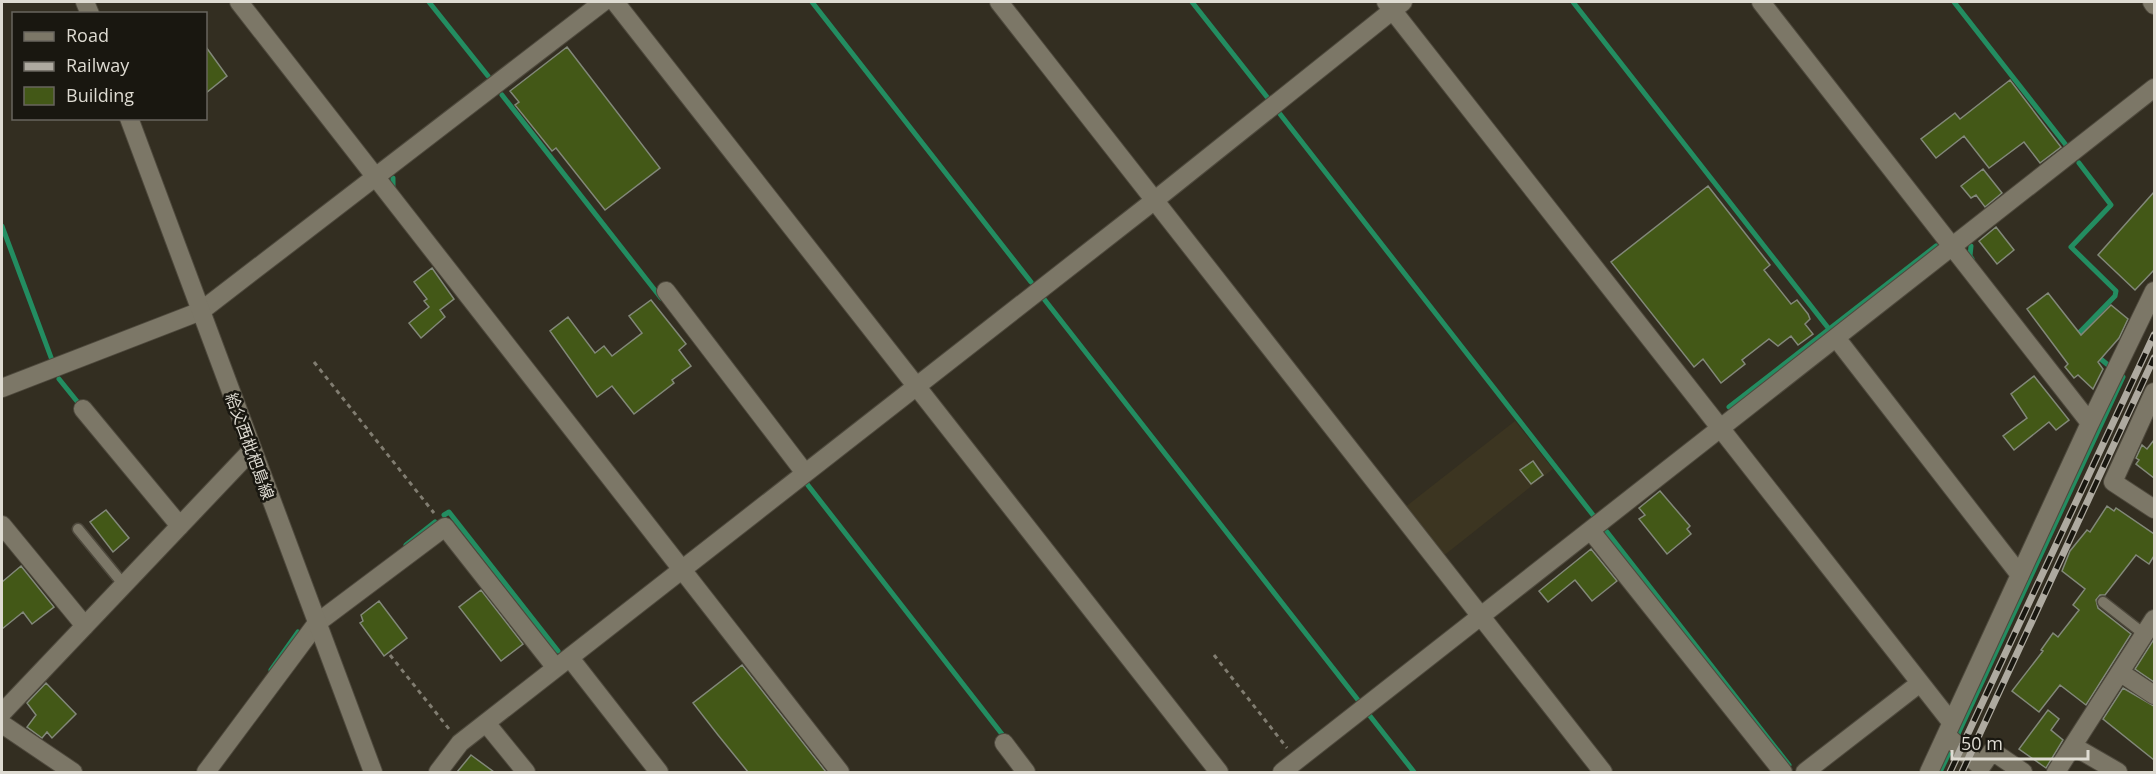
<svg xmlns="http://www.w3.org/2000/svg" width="2156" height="774" viewBox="0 0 2156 774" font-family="'Open Sans','Noto Sans JP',sans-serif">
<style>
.built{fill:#3c3521}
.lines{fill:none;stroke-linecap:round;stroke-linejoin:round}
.stream{stroke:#238d61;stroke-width:5}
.building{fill:#435817;stroke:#828879;stroke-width:1.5}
.service-casing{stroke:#4e493d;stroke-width:13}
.minor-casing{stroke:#4e493d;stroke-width:20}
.secondary-casing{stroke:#4e493d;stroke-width:20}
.path{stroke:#817d71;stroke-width:3;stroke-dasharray:4.5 4.5;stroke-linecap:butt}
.service{stroke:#7c7767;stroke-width:10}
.minor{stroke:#7c7767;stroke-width:18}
.secondary{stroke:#7c7767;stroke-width:18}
.rail-casing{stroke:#aeaaa0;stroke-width:7}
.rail{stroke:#191710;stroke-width:4.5;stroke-dasharray:14;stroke-linecap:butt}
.labels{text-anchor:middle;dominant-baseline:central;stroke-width:5;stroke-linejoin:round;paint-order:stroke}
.street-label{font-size:16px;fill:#dedbd2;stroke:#191710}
</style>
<rect width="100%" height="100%" fill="#332e21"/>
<!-- built -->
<path class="built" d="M1515 421 1553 469 1442 557 1404 508Z"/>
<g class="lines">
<!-- stream -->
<path class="stream" d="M429 2 488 76
M812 2 1031 282
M1192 2 1267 97
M1573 2 1829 329
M1954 2 2066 145
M502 95 661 298
M1280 114 1593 515
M393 178V190
M2 226 52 360
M1971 246 1970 256 1972 259
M1044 299 1358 700
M2076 336 2115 296 2116 291 2071 247 2111 205 2079 163
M2096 355 2108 365
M59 379 80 405
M1729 407 1936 246
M807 484 1005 738
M444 515 449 512 558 651
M1607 532 1789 765
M406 545 435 522
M271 670 298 632
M1370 716 1414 772
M1958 734 2123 377
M1940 772 1951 749"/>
</g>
<!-- building -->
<path class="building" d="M206 47 227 76 206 93Z
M567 47 660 168 605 210 556 148 552 151 515 105 519 102 510 91Z
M2010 80 2061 147 2040 163 2024 142 1989 168 1964 136 1936 158 1921 139 1955 113 1960 119Z
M1983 169 2002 193 1985 207 1976 195 1971 198 1961 186Z
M1708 186 1770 265 1764 270 1791 304 1797 300 1808 314 1810 319 1805 324 1813 334 1798 345 1791 336 1778 346 1769 339 1742 360 1745 364 1721 383 1703 359 1694 367 1611 262Z
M2154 192V270L2135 290 2098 255Z
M1996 227 2014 250 1997 264 1979 241Z
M432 268 454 299 440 310 445 317 421 338 409 323 429 307 424 301 427 299 414 282Z
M2048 293 2081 335 2111 305 2128 319 2119 338 2098 362 2103 369 2093 389 2078 375 2074 378 2065 367 2068 364 2027 309Z
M651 300 686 344 679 350 691 366 672 380 674 383 634 414 612 386 597 397 550 331 568 317 595 353 604 346 612 356 642 333 629 316Z
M2034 376 2069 420 2056 430 2049 422 2014 450 2003 436 2027 418 2011 394Z
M2154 440V478L2136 464 2139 460 2136 458 2142 445 2147 449Z
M1533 461 1543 475 1531 484 1520 470Z
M1660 491 1690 526 1687 529 1691 534 1667 554 1639 519 1645 515 1639 508Z
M2107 506 2114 511 2116 508 2154 534V556L2149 564 2136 555 2105 595H2100L2096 600 2098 608 2131 634 2086 705 2060 685 2039 712 2012 691 2043 651 2041 650 2053 633 2058 637 2079 610 2073 605 2085 589 2062 571 2070 551 2087 530 2090 532Z
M106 510 129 538 113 552 90 522Z
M1591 549 1617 581 1592 601 1575 580 1548 602 1539 591Z
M21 566 54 607 32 624 23 612 2 629V582Z
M481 590 523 644 501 661 459 607Z
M379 601 407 638 384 656 360 623 363 621 361 615Z
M2154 639V682L2135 669Z
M742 665 826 772H748L718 735 693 703Z
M46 683 76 714 52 738 47 732 42 738 27 727 36 715 27 703Z
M2123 688 2154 706V760L2103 719Z
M2048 710 2059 719 2051 730 2063 740 2046 768 2019 749Z
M471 755 494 772H457Z"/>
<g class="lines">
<defs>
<path id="service" d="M78 529 124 585
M2103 602 2144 634"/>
<path id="minor" d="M239 2 840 772
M615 2 1219 772
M999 2 1603 772
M1386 2 1951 722
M1761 2 2090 423 1929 772
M2152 2 2154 5
M666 291 805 473
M1837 339 2020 575
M2 388 201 311 603 2
M2154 392 2113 482 2154 509
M83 409 180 526
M2090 423 2154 291
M2 525 85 626
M1591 531 1783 772
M570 658 659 772
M2121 673 2154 695
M2 713 252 450
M486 723 526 772
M2 724 73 772
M1946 735 1981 767 1992 751 2023 772
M1004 743 1026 772
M2073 746 2118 772
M206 772 317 623 445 527 556 668
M438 772 460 743 1155 200 1403 2
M1282 772 2154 88
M1805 772 1920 683
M2056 772 2154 619"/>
<path id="secondary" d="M85 2 90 14
M129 118 373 772"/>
</defs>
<!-- service casing -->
<use href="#service" class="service-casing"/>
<!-- minor casing -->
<use href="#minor" class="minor-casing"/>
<!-- secondary casing -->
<use href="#secondary" class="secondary-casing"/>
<!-- path -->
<path class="path" d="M314 362 434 513
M390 655 449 729
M1214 655 1287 748"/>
<!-- service -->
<use href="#service" class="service"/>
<!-- minor -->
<use href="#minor" class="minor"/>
<!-- secondary -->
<use href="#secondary" class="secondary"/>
<defs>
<path id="rail" d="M1950 772 2154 335
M1962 772 2154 358"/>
</defs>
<!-- rail casing -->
<use href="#rail" class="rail-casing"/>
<!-- rail -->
<use href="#rail" class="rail"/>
</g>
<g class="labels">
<!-- street labels -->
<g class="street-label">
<text transform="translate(250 446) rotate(70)">給父西枇杷島線</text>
</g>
</g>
<!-- border -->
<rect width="2156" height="774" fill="none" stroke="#dedbd2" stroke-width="6"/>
<!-- legend -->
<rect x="12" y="12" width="195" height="108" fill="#191710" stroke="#68655e" stroke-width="1.5"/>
<rect x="24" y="32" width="30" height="9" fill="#7c7767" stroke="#68655e" stroke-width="1.5"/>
<text x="66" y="42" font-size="18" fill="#dedbd2">Road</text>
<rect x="24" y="62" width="30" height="9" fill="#aeaaa0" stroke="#68655e" stroke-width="1.5"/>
<text x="66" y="72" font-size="18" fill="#dedbd2">Railway</text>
<rect x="24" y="87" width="30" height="18" fill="#435817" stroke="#68655e" stroke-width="1.5"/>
<text x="66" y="102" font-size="18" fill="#dedbd2">Building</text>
<!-- scale -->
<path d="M1952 750v9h136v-9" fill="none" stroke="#dedbd2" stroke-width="3"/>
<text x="1961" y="750" font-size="18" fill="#dedbd2" stroke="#191710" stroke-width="4.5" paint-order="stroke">50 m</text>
</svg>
